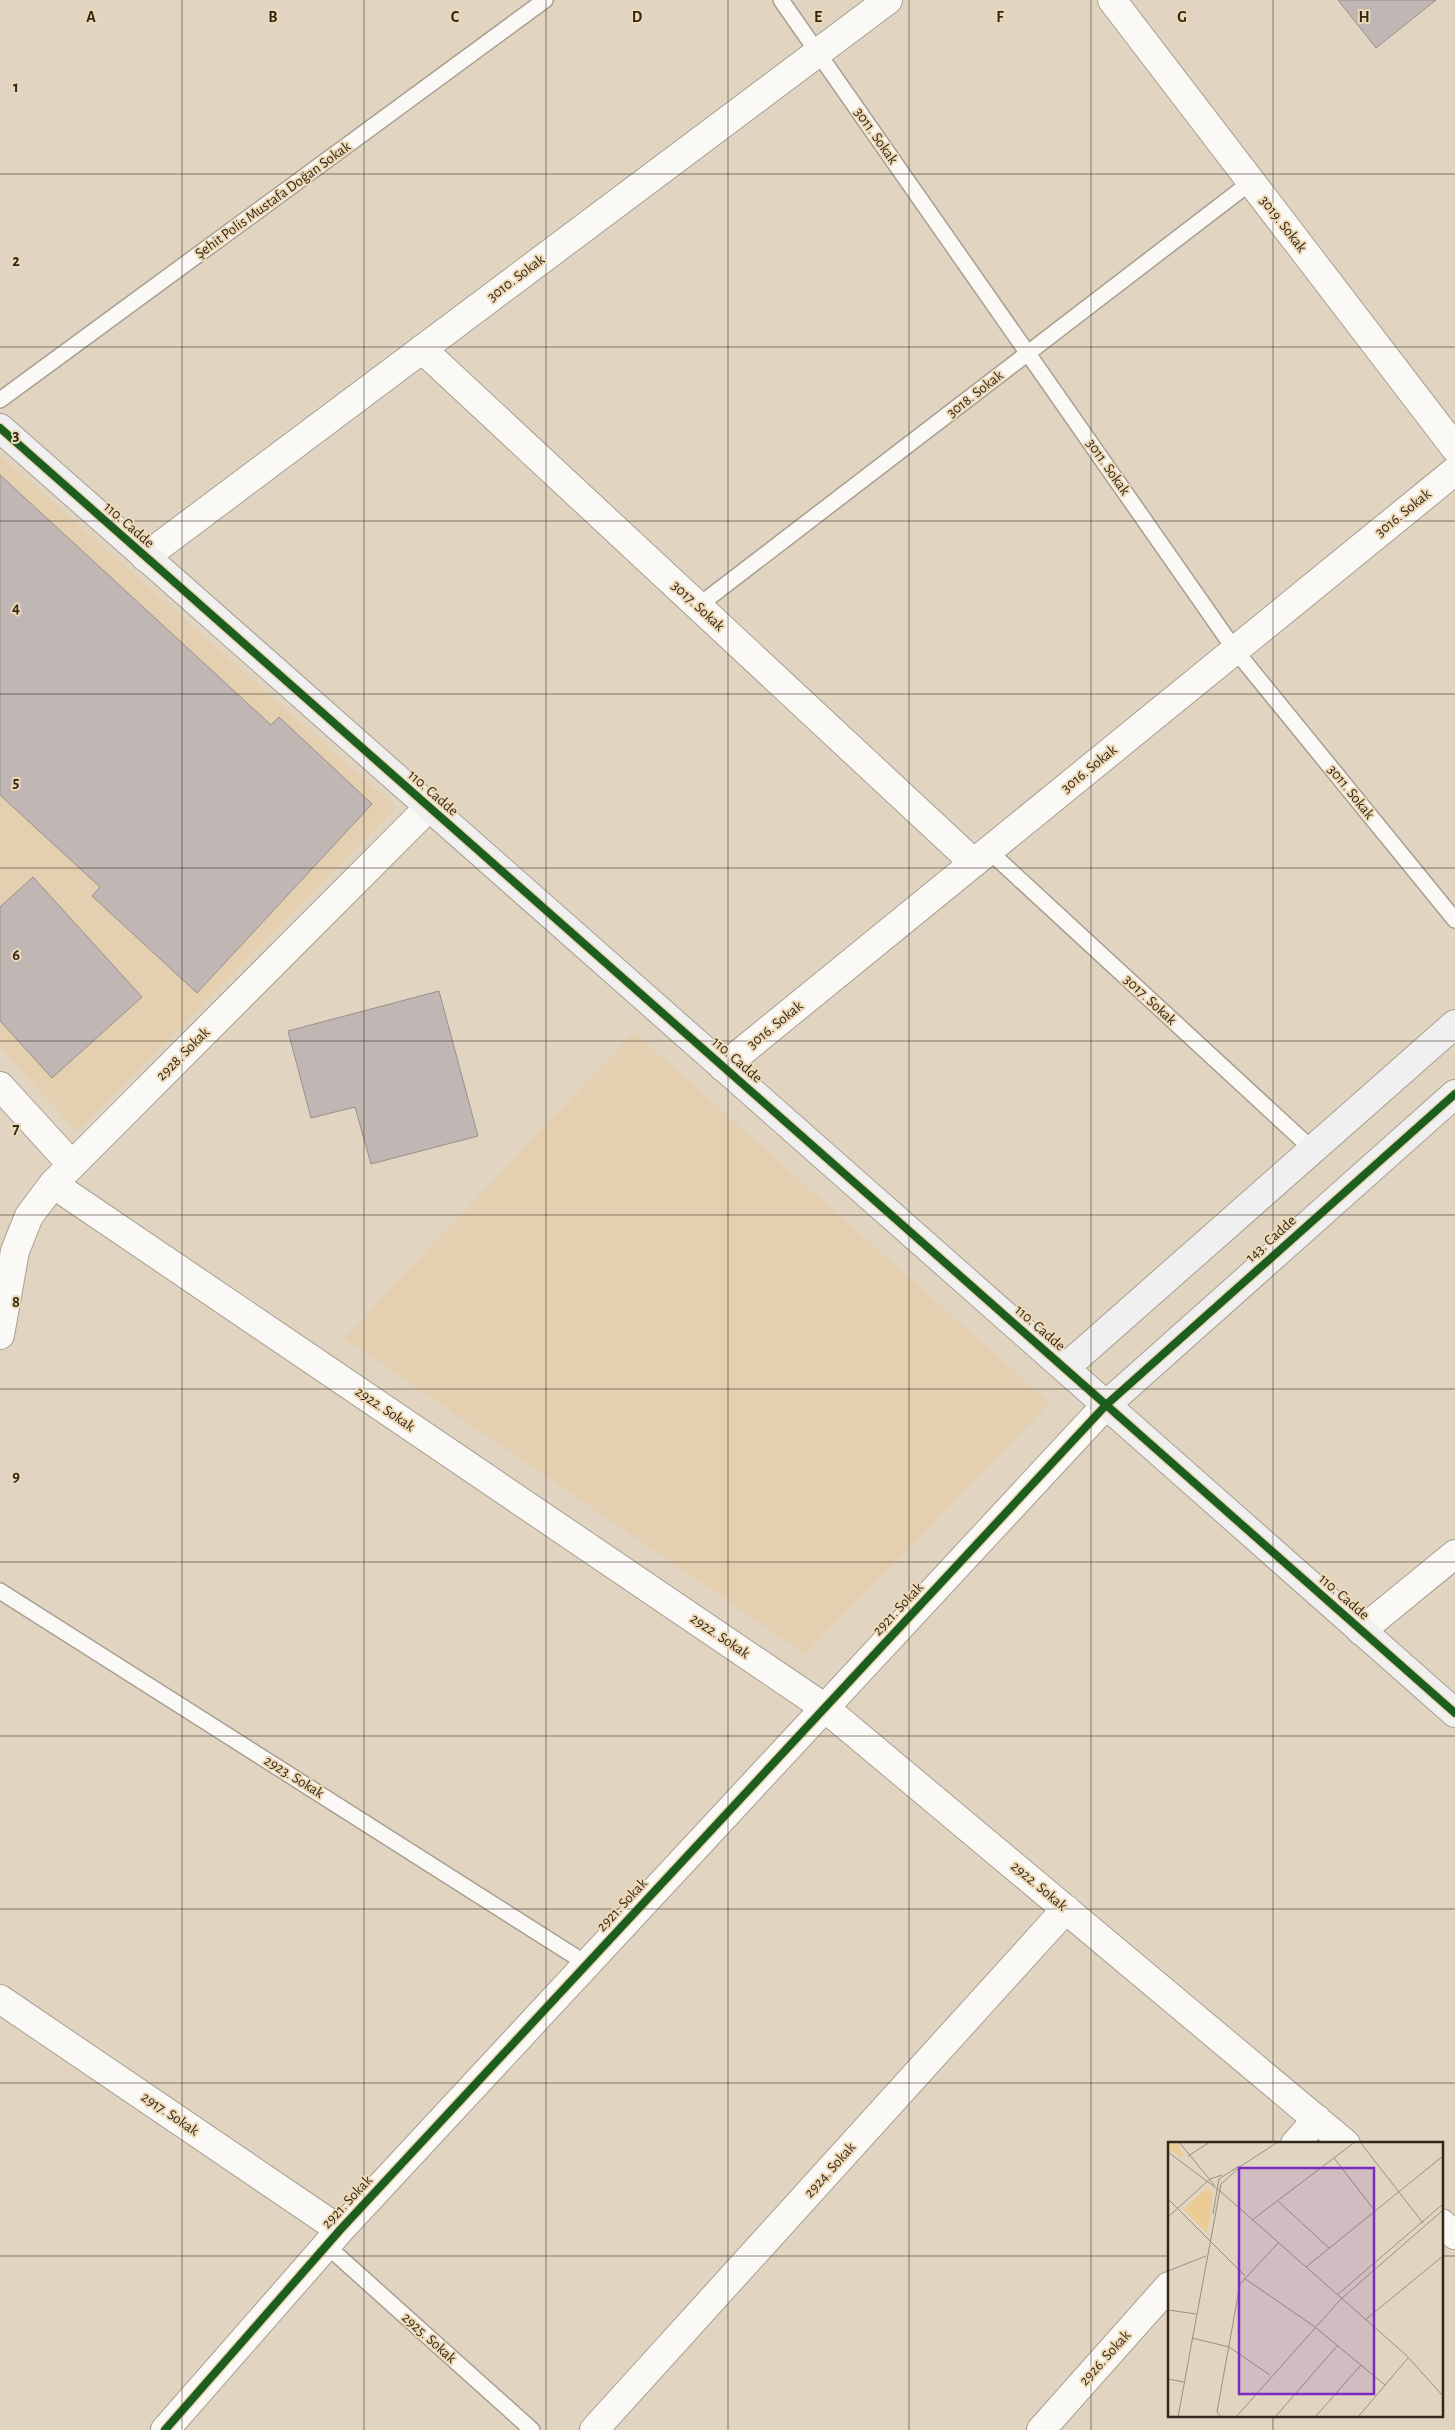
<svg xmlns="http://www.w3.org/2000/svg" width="1455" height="2430" viewBox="0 0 1455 2430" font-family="'Alegreya Sans',sans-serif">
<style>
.built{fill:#e4d0b0}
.building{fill:#c0b6b3;stroke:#988f8c}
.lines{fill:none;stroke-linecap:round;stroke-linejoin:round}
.lane-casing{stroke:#a89f90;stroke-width:18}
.street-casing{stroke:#a89f90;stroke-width:30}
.secondary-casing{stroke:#a89f90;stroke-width:30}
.lane{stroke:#faf9f6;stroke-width:15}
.street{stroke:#faf9f6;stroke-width:28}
.secondary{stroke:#f0f0f1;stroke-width:28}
.cycleway-casing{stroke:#eed8b5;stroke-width:11}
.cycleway{stroke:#1b5e20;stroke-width:8}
.grid{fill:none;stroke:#30281a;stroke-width:1;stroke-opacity:0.55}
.labels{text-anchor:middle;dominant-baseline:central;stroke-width:4;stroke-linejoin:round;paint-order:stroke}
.street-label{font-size:15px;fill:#30281a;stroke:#eed8b5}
.inset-road{fill:none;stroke:#9a907f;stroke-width:1}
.view{fill:#7b2cbf;fill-opacity:0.15;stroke:#7b2cbf;stroke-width:2.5}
.inset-edge{fill:none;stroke:#30281a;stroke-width:2.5}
.grid-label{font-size:16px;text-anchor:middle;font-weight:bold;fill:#30281a;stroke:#eed8b5;stroke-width:4;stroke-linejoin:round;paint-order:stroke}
</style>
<rect width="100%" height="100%" fill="#e1d5c2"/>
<!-- built -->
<path class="built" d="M0 455 397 808 77 1132 0 1047Z
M634 1032 1050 1403 805 1654 344 1338Z"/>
<!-- building -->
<path class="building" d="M1338 0H1436L1376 48Z
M0 475 271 725 279 717 372 804 197 993 92 896 100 887 0 795Z
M33 877 142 997 52 1078 0 1021V907Z
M439 991 478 1136 371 1164 355 1107 311 1118 288 1031Z"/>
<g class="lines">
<defs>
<path id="lane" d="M781 0 1235 650 1455 920
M0 400 545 0
M698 606 1251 182
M989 851 1312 1149
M0 1591 587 1964
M326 2245 532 2430"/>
<path id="street" d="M1112 0 1455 448
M422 349 974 863
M145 557 888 0
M723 1067 1455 471
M0 1086 72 1165
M53 1184 825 1708 1346 2144
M0 1335 15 1251 29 1216 53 1184 429 807
M1361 1631 1455 1554
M0 1999 340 2230
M1295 2144 1317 2119
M1441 2223 1455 2235
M165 2430 340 2230 1106 1405
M594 2430 1066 1909
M1041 2430 1169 2286"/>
<path id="secondary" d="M0 428 1455 1713
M1065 1368 1455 1024
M1106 1405 1455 1094"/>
</defs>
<!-- lane casing -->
<use href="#lane" class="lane-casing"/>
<!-- street casing -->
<use href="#street" class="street-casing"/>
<!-- secondary casing -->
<use href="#secondary" class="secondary-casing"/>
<!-- lane -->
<use href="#lane" class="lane"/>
<!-- street -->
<use href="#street" class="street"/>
<!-- secondary -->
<use href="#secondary" class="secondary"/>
<defs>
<path id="cycleway" d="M0 428 1455 1713
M165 2430 340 2230 1106 1405 1455 1094"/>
</defs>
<!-- cycleway casing -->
<use href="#cycleway" class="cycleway-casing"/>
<!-- cycleway -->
<use href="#cycleway" class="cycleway"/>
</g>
<!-- grid -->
<path class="grid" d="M182 0V2430M364 0V2430M546 0V2430M728 0V2430M909 0V2430M1091 0V2430M1273 0V2144M0 174H1455M0 347H1455M0 521H1455M0 694H1455M0 868H1455M0 1041H1455M0 1215H1455M0 1389H1455M0 1562H1455M0 1736H1455M0 1909H1455M0 2083H1455M0 2256H1169M1441 2256H1455M1273 2416V2430"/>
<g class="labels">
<!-- street labels -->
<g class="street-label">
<text transform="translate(876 136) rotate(55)">3011. Sokak</text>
<text transform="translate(273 200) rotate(-36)">Şehit Polis Mustafa Doğan Sokak</text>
<text transform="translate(1283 224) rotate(52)">3019. Sokak</text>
<text transform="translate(516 278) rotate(-37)">3010. Sokak</text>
<text transform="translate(975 394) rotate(-38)">3018. Sokak</text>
<text transform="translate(1108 467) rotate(55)">3011. Sokak</text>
<text transform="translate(1403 513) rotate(-39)">3016. Sokak</text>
<text transform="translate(129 525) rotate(41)">110. Cadde</text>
<text transform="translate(698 606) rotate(43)">3017. Sokak</text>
<text transform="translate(1089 769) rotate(-39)">3016. Sokak</text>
<text transform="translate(1351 792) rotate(51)">3011. Sokak</text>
<text transform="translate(433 793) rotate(41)">110. Cadde</text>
<text transform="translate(1150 1000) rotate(43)">3017. Sokak</text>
<text transform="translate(775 1025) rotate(-39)">3016. Sokak</text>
<text transform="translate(183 1054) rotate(-45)">2928. Sokak</text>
<text transform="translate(737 1060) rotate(41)">110. Cadde</text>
<text transform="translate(1271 1239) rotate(-42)">143. Cadde</text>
<text transform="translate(1040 1328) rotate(41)">110. Cadde</text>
<text transform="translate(385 1409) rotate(34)">2922. Sokak</text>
<text transform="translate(1344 1597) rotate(41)">110. Cadde</text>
<text transform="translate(898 1609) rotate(-47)">2921. Sokak</text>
<text transform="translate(720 1636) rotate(34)">2922. Sokak</text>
<text transform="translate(294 1777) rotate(32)">2923. Sokak</text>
<text transform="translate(1039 1886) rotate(40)">2922. Sokak</text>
<text transform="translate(622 1905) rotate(-47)">2921. Sokak</text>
<text transform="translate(170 2114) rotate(34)">2917. Sokak</text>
<text transform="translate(830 2170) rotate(-48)">2924. Sokak</text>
<text transform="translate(347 2202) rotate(-47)">2921. Sokak</text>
<text transform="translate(429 2338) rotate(42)">2925. Sokak</text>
<text transform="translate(1105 2358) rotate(-48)">2926. Sokak</text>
</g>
</g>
<!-- overview -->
<g transform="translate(1168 2142)">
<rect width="275" height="275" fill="#e1d5c2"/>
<path d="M0 0H8L15 12 12 15 0 7ZM39 46 45 51 39 91 15 67Z" fill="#ebcc94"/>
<path class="inset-road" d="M11 0 47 44M192 0 255 81M0 10 52 49 238 213 275 254M20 14 42 0M166 16 207 69M0 57 77 134M110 59 161 106M45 72 51 37 71 24M0 75 42 37 54 33M84 78 187 0M138 125 275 14M0 129 38 114M76 136 147 185 217 243M169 153 275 62M0 168 28 172M197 178 275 114M24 196 61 205 102 233M0 237 16 240M10 275 53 42 73 24 110 0M53 275 49 270 72 142 110 101M68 275 173 157 275 68M107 275 170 203M147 275 193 223M190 275 240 216"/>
<path class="view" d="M71 26H206V252H71Z"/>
<rect width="275" height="275" class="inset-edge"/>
</g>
<g class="grid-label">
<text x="91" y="22">A</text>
<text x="273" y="22">B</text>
<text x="455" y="22">C</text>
<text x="637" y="22">D</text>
<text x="818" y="22">E</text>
<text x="1000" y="22">F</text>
<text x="1182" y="22">G</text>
<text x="1364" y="22">H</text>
<text x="16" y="92">1</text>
<text x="16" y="266">2</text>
<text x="16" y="440">3</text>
<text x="16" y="613">4</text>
<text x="16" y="787">5</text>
<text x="16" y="960">6</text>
<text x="16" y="1134">7</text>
<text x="16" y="1307">8</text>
<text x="16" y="1481">9</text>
</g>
</svg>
